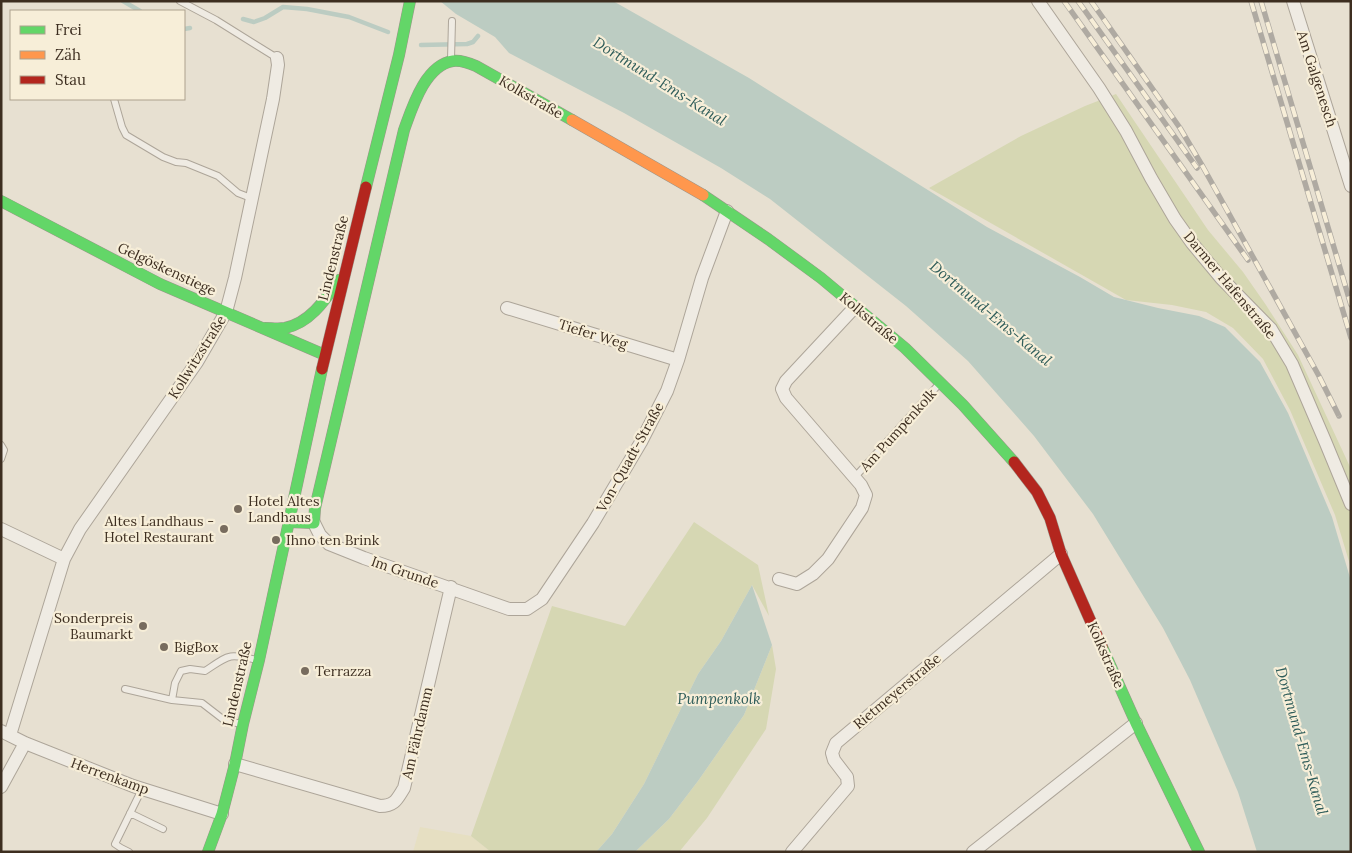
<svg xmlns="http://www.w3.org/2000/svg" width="1352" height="853" viewBox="0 0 1352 853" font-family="Lora,serif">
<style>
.farmland{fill:#e6dfc2}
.green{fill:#d6d7b3}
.water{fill:#bcccc2}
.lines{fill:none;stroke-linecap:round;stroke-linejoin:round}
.stream{stroke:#bcccc2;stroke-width:4.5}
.lane-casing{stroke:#ada599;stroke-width:8}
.street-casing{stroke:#ada599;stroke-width:14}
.fast-casing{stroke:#9c958a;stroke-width:12}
.slow-casing{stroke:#9c958a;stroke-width:12}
.jam-casing{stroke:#9c958a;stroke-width:12}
.lane{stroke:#efebe3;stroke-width:6}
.street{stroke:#efebe3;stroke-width:12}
.fast{stroke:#63d668;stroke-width:11}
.slow{stroke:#ff974d;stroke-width:11}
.jam{stroke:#b3261e;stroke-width:11}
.rail-casing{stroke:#afaaa2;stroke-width:5.5}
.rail{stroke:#f7eed8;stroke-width:4;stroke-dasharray:11;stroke-linecap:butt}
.poi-dot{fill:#786c5e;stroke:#f7eed8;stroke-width:2}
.labels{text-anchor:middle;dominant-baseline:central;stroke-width:4.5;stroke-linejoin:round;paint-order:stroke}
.street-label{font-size:14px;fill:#3d2e20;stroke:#f7eed8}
.poi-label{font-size:14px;fill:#3d2e20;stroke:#f7eed8;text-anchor:start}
.water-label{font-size:15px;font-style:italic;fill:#2f5d5a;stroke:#f7eed8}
</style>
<rect width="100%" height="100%" fill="#e7e0d1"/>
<!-- farmland -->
<path class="farmland" d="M420 827 471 836 491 852H413Z"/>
<!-- green -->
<path class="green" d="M1116 94 1208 230 1243 272 1266 305 1298 355 1351 469V568L1335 515 1290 410 1263 359 1233 328 1206 312 1172 305 1126 300 929 188 1021 136 1085 106Z
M694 522 758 565 769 616 752 585 721 641 698 674 644 784 612 834 596 852H491L471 836 552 606 625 626Z
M772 645 776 669 766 729 707 818 679 852H635L669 819 698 781 744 715Z"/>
<!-- water -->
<path class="water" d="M440 1H613L749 78 987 227 1080 277 1114 297 1158 308 1199 316 1225 327 1260 362 1288 413 1332 517 1351 581V852H1257L1238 792 1190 680 1163 628 1093 514 1034 436 968 361 906 306 770 199 721 168 624 113 509 53 495 37 456 14Z
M752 585 772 645 744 715 698 781 669 819 635 852H596L612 834 644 784 698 674 721 641Z"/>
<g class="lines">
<!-- stream -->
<path class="stream" d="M123 1 140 11
M243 19 254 22 265 18 283 7 307 9 349 17 388 32
M184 29 190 28
M421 45 467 44 473 42 478 36"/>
<defs>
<path id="lane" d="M180 1 216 20 277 58
M451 59 452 21
M114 99 122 127 126 135 163 157 176 162 186 163 218 176 238 193 251 198
M1 445 4 450 1 459
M855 477 940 383
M125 689 172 700 202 703 224 720 241 724
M172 700 175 683 181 671 190 669 205 671C229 655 228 653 257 660
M130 813 163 829
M129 852 121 848 115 844 142 789"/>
<path id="street" d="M1038 1 1099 88 1126 131 1151 178 1175 219 1192 243 1221 278 1271 329 1292 364 1325 441 1351 504
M1293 1 1351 186
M507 308 678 360
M314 523 320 535 329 544 364 558 509 609H527L542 599 593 523 641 442 667 391 678 360 702 278 727 211
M1 529 64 559
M779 579 797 584 813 574 828 559 862 508 866 495 861 485 786 398 782 389 786 381 855 307
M1 731 25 743 133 786 222 814
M10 735 64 559 80 529 197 362 226 312 235 278 273 99 278 65 277 58
M235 764 380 806C395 806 397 799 404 788L451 587
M1 787 25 743
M792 852 848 786 847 777 834 760 832 753 836 743 1061 554
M973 852 1136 723"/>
<path id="fast" d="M366 187 399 55 410 1
M703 195 768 239 821 278 905 348 963 405 1014 462
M1 201 160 284 325 355
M265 328C271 328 278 329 285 328 310 323 325 300 339 280
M288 522 314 523 315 508 404 130C412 108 425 65 453 61 461 60 469 63 476 66L572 120
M1102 647 1136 723 1199 852
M208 852 222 814 235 764 243 724 259 660 322 369"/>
<path id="slow" d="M572 120 703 195"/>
<path id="jam" d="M322 369 366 187
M1014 462 1037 492 1050 518 1061 554 1102 647"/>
</defs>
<!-- lane casing -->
<use href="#lane" class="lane-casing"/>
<!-- street casing -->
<use href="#street" class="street-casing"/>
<!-- fast casing -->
<use href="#fast" class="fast-casing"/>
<!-- slow casing -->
<use href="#slow" class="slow-casing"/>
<!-- jam casing -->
<use href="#jam" class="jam-casing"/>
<!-- lane -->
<use href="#lane" class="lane"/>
<!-- street -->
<use href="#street" class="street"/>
<!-- fast -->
<use href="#fast" class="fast"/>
<!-- slow -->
<use href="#slow" class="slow"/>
<!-- jam -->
<use href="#jam" class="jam"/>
<defs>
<path id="rail" d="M1064 1 1248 260
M1078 1 1197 168
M1091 1 1180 128 1203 167 1319 376 1339 416
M1251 1 1351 338
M1261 1 1351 305"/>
</defs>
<!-- rail casing -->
<use href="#rail" class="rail-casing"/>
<!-- rail -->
<use href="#rail" class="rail"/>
</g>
<!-- markers -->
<g class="poi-dot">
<circle cx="238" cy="509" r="5"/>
<circle cx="224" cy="529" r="5"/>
<circle cx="276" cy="540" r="5"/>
<circle cx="143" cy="626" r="5"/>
<circle cx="164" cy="647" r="5"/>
<circle cx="305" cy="671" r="5"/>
</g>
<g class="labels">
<!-- street labels -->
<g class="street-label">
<text transform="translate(1317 79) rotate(72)">Am Galgenesch</text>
<text transform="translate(531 97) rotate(30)">Kolkstraße</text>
<text transform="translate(333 258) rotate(-76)">Lindenstraße</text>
<text transform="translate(167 269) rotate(25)">Gelgöskenstiege</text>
<text transform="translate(1230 285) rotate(50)">Darmer Hafenstraße</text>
<text transform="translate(869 318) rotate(40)">Kolkstraße</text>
<text transform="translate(593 334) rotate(17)">Tiefer Weg</text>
<text transform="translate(197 357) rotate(-58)">Kollwitzstraße</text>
<text transform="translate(898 430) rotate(-48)">Am Pumpenkolk</text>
<text transform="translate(630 457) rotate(-61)">Von-Quadt-Straße</text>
<text transform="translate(405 572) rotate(19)">Im Grunde</text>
<text transform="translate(1106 655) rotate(66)">Kolkstraße</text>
<text transform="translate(237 684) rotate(-77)">Lindenstraße</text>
<text transform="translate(897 691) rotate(-40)">Rietmeyerstraße</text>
<text transform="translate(417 733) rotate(-77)">Am Fährdamm</text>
<text transform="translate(110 776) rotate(20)">Herrenkamp</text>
</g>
<!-- poi labels -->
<g class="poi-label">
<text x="248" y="501">Hotel Altes<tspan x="248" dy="16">Landhaus</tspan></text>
<text x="214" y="521" text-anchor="end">Altes Landhaus -<tspan x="214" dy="16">Hotel Restaurant</tspan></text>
<text x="286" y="540">Ihno ten Brink</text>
<text x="133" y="618" text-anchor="end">Sonderpreis<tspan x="133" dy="16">Baumarkt</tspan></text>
<text x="174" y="647">BigBox</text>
<text x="315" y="671">Terrazza</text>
</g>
<!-- water labels -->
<g class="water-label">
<text transform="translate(660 81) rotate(32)">Dortmund-Ems-Kanal</text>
<text transform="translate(991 313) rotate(40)">Dortmund-Ems-Kanal</text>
<text x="719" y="698">Pumpenkolk</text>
<text transform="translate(1302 741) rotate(74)">Dortmund-Ems-Kanal</text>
</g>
</g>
<!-- border -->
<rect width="1352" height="853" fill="none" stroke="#3d2e20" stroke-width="5"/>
<!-- legend -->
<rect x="10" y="10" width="175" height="90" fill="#f7eed8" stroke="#ada18e"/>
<rect x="20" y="26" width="25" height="8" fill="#63d668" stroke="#ada18e"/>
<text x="55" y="35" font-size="15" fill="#3d2e20">Frei</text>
<rect x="20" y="51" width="25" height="8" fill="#ff974d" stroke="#ada18e"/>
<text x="55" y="60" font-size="15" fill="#3d2e20">Zäh</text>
<rect x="20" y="76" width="25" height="8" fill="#b3261e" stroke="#ada18e"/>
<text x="55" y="85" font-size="15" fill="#3d2e20">Stau</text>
</svg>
